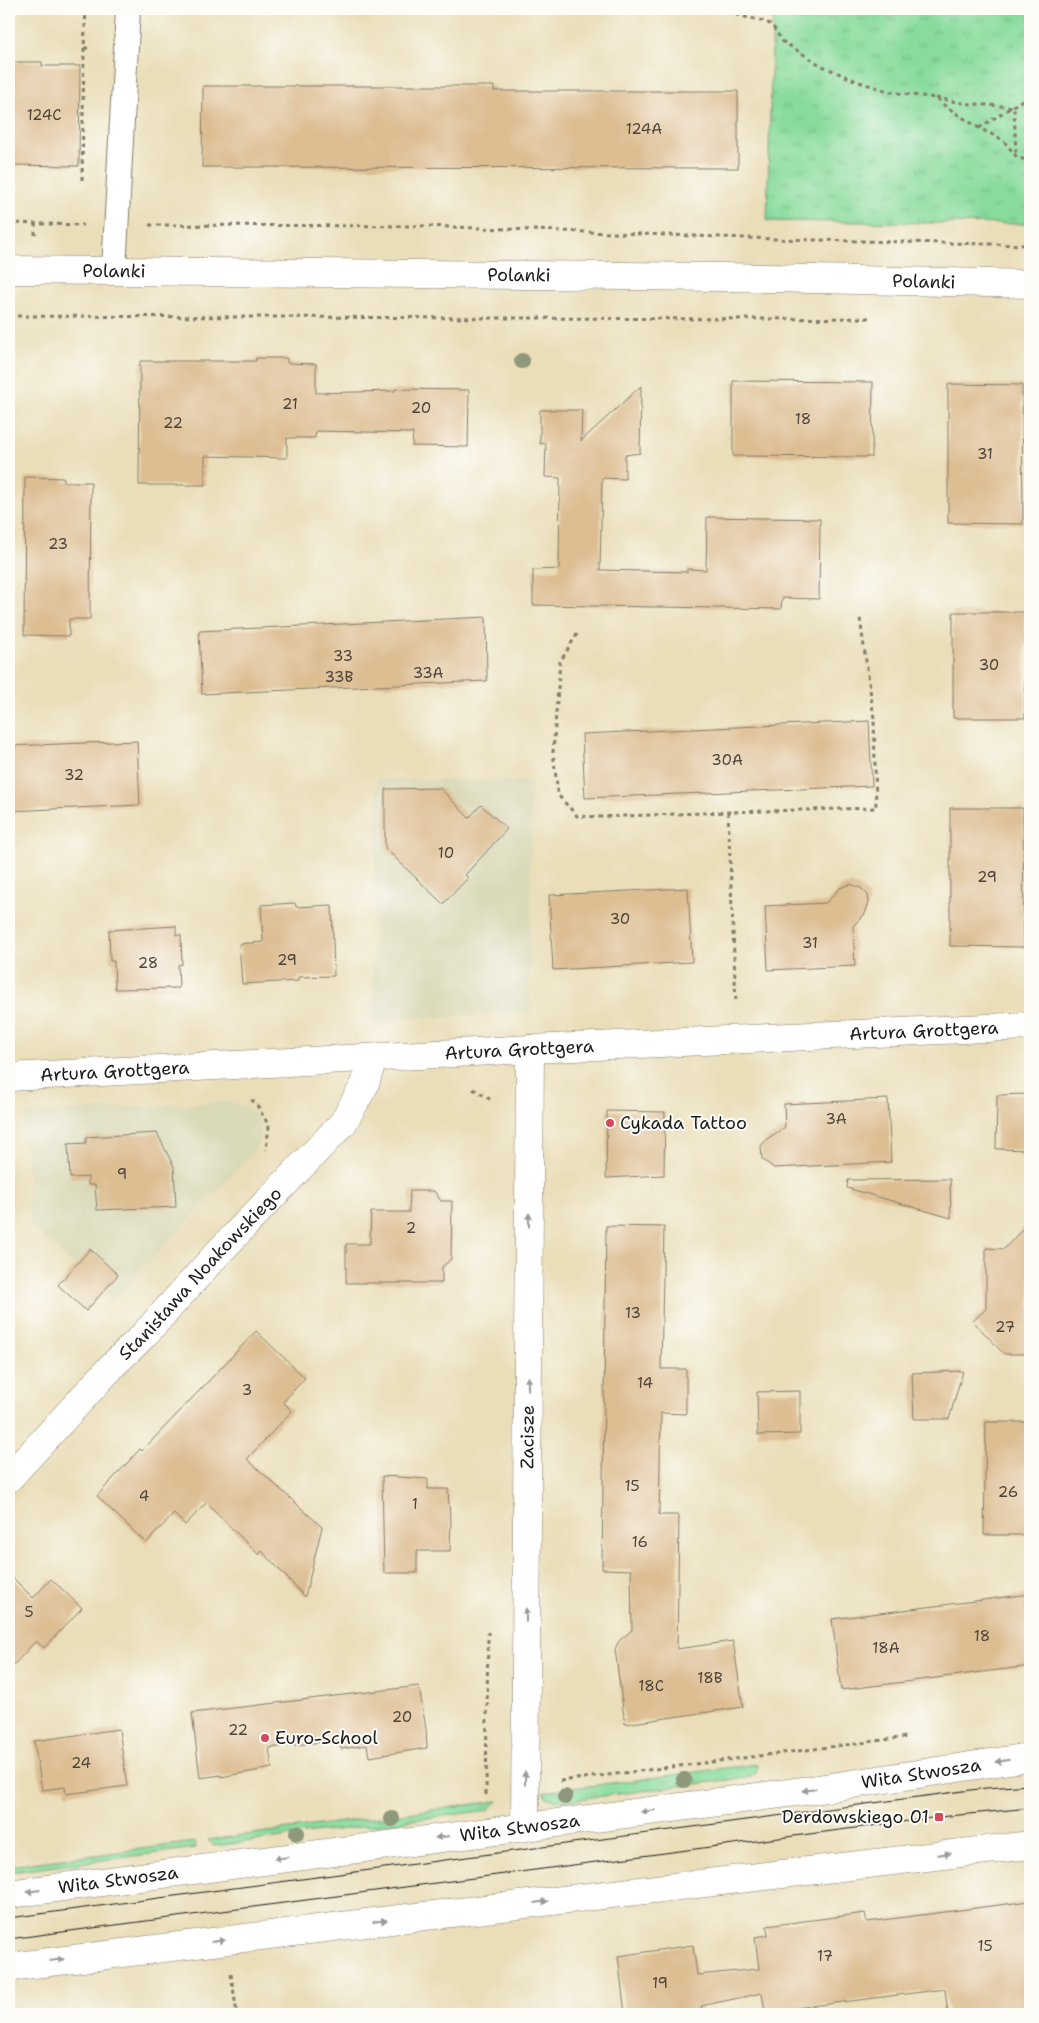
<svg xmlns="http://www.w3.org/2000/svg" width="1039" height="2023" viewBox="0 0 1039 2023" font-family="'Shantell Sans',sans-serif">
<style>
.built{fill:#dad9b8}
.grass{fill:url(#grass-tufts);stroke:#527c5c}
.building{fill:#ddbd92}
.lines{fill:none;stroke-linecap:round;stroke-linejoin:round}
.service-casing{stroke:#837d6a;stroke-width:26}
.minor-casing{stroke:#837d6a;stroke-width:29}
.tertiary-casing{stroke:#837d6a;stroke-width:29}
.path{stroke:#837d6a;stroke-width:3;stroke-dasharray:4 4;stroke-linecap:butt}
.service{stroke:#fff;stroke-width:24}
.minor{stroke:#fff;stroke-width:28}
.tertiary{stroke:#fff;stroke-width:28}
.tram{stroke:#1c1c1c;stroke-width:1}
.tree{fill:#8e987b}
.oneway{fill:#999}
.poi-dot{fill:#d1495b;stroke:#fdfcf7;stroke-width:2}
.labels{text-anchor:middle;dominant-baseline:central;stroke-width:4;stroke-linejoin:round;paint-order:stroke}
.number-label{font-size:15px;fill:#4c443a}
.street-label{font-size:18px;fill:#1c1c1c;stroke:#fdfcf7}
.poi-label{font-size:18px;fill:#1c1c1c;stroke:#fdfcf7;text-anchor:start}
</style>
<defs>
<pattern id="grass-tufts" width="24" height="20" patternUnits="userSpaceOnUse" patternTransform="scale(1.25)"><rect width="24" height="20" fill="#88db9c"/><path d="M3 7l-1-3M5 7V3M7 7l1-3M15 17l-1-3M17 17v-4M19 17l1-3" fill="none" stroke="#75bb86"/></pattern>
</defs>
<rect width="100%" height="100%" fill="#fdfcf7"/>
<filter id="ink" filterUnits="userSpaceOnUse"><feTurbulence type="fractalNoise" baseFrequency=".02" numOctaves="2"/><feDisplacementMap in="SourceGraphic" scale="10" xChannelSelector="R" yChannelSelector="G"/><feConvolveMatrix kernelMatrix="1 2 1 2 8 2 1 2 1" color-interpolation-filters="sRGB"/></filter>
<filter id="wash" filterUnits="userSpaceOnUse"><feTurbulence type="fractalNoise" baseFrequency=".0096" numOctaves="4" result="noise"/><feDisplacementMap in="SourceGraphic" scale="20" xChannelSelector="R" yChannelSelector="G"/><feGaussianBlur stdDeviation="1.12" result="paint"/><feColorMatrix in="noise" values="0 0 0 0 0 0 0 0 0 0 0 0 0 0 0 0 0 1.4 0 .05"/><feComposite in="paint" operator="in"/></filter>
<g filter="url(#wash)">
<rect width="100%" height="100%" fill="#eadeb9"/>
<!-- built -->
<path class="built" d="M377 779 531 781 530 1012 372 1021Z
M229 1102 247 1107 259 1121 261 1139 253 1153 112 1301 30 1225 24 1113Z"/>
<!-- grass -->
<path class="grass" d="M773 9H1030V224L767 221Z
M757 1764 756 1773 751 1777 564 1801 547 1798 543 1792Z
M498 1801 489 1810 214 1846 208 1840Z
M195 1842 196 1848 11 1872 9 1871V1866Z"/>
<g id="blocks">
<!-- building -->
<path class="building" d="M9 62H42V66H80L79 166 9 165Z
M203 86H494V91H738V168L202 167Z
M256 358H287V363L316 364V393L395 391V389L469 390 468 447 412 446 413 433 316 431 315 438H287V458L205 456V485H139L140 361H256Z
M733 381 873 382 872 457 733 456Z
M948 384 1022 385 1023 524 948 523Z
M641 386 640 453 625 455V479L602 478 600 570 687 572V569L706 570 707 517 820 519 819 599 782 598 781 609 533 605V570L559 569 560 478 545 477 546 443 540 444V410H582L581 441Z
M25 477 64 478V482H91L90 619H69V636L24 635Z
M953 612H1025V718H953Z
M486 617 487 681 202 694 199 631Z
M869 721 872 786 585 798 582 734Z
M137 741 140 805 9 811V746Z
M440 788 469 818 481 805 507 829 465 875 468 878 443 904 385 848V789Z
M950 808H1023L1024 947 950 946Z
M850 884 861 888 868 895 869 902 865 914 853 926 855 966 768 970 765 906 826 903 840 888Z
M688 888 692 962 553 970 549 895Z
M295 903 296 907 332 905 334 976 298 977V981L242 984 239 944 263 942 261 905Z
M176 926V935H181L182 964 178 965 179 988 115 989 114 961H110L109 930Z
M1030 1094V1150L996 1149 997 1095Z
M888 1099 891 1162 774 1168 762 1159 761 1146 767 1139 785 1127 784 1104Z
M607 1111 665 1112 664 1175 606 1178Z
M157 1133 174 1167 176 1207 97 1210 95 1185H88V1177L70 1178 68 1144 86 1143V1137Z
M950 1179 951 1218 847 1188 848 1180Z
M410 1191H434L441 1201H452L451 1259 442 1267V1283H346V1244H370L371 1212H409Z
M1030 1221V1354H1004L973 1321 986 1309V1248L1004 1249Z
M606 1226 664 1227 661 1369H686V1414L661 1413 659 1515H679L677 1649 733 1641 743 1707 625 1724 615 1649 619 1641 632 1630 631 1570 602 1569Z
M90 1249 118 1275 86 1311 58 1285Z
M256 1331 305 1378 283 1402 292 1411 247 1459 322 1527 305 1597 262 1551 259 1555 206 1503 185 1525 174 1514 146 1543 97 1496 140 1449 142 1451Z
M963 1371 949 1419H914L912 1373Z
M800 1391V1434L758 1435 757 1392Z
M986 1422H1030V1535H984Z
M382 1476 428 1479V1489H448L450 1518H451L450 1551H417V1573H384Z
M9 1574 33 1598 51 1579 82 1608 44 1648 36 1641 9 1670Z
M1030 1594V1666L841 1690 832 1619Z
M419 1686 426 1729 427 1748 369 1757 367 1745 341 1749 340 1740 269 1748 272 1768 221 1777V1775L200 1778 192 1713Z
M119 1729 127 1786 66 1794 65 1787 42 1790 34 1741Z
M1030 1901V2012H994V2014H948L945 1989 765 2012 762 1993 701 2006 702 2010 674 2014H625L618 1956 693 1945 697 1975 759 1969 755 1937 768 1935 767 1926 865 1913 867 1922Z"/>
</g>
</g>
<g filter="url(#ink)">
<use href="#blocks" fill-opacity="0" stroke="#837d6a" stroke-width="1"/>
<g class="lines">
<defs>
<path id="service" d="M114 270 128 9"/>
<g id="minor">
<path id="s1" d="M9 1077 530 1049 1030 1026"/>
<path id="s2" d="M9 1478 113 1365 143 1336 218 1253 343 1123 365 1084 373 1058"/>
<path id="s3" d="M525 1826 530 1049"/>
<path id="s4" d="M9 1894 819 1789 1030 1757"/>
<path d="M9 1967 374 1922 1030 1845"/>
</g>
<g id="tertiary">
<path id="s5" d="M9 270 723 277 1030 284"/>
</g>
</defs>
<!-- service casing -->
<use href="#service" class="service-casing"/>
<!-- minor casing -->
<use href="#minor" class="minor-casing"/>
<!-- tertiary casing -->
<use href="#tertiary" class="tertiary-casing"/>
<!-- path -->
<path class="path" d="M736 15 764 21 772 25 782 41 822 66 859 82 891 92 936 98 945 106 979 128 1003 140 1016 156 1030 162
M84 48H92
M936 98 962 103 1014 107 1016 155
M979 128 1030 95
M82 180 84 48 86 9
M9 223 83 225
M149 225 425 226 775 239 1030 245
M35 235V224
M9 316 763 319 873 318
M577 634 560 662 553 752 558 795 577 816 599 817 728 812 876 808 874 718 860 618
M728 812 736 1003
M473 1089 493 1101
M251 1100 255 1102 269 1126 266 1150
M560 1781 908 1737
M486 1795 488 1632
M231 1974 237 2014"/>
<!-- service -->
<use href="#service" class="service"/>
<!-- minor -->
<use href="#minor" class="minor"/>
<!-- tertiary -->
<use href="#tertiary" class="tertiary"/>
<!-- tram -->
<path class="tram" d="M9 1918 986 1788 1030 1785
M9 1939 939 1817 1030 1808"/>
</g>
<!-- trees -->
<g class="tree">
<circle cx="522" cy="361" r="8"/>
<circle cx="684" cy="1780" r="8"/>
<circle cx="565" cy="1797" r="8"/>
<circle cx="392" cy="1819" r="8"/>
<circle cx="297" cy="1833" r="8"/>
</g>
<!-- one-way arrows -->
<defs><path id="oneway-solid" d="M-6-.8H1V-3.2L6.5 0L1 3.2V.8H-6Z" transform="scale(1.25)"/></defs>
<g class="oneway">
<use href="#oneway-solid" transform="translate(529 1220) rotate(-90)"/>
<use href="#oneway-solid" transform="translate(528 1383) rotate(-90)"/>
<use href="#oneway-solid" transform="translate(526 1615) rotate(-90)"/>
<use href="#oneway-solid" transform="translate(1002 1761) rotate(171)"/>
<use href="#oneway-solid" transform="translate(525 1778) rotate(-90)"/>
<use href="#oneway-solid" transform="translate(809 1790) rotate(173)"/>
<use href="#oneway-solid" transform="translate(648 1811) rotate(173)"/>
<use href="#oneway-solid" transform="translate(442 1837) rotate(173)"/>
<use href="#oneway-solid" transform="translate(944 1854) rotate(-7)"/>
<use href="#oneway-solid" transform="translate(281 1858) rotate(173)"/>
<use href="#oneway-solid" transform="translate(33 1891) rotate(172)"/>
<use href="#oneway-solid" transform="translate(541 1902) rotate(-7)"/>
<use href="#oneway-solid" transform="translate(380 1921) rotate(-7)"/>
<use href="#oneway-solid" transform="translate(218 1941) rotate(-7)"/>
<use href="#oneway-solid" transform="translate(57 1960) rotate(-7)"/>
</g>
</g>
<!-- markers -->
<g class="poi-dot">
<circle cx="610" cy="1123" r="5"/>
<circle cx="265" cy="1738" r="5"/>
<rect x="934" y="1812" width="10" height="10" rx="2.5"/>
</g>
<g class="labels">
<!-- number labels -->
<g class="number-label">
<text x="44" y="115">124C</text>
<text x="644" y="129">124A</text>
<text x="290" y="404">21</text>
<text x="421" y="408">20</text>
<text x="803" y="419">18</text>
<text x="173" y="423">22</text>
<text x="985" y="454">31</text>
<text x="58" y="544">23</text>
<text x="343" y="656">33</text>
<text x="989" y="665">30</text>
<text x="428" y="673">33A</text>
<text x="339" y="677">33B</text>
<text x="727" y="760">30A</text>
<text x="74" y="775">32</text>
<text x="446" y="853">10</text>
<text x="987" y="877">29</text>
<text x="620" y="919">30</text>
<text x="810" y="943">31</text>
<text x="287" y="960">29</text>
<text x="148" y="963">28</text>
<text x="836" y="1119">3A</text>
<text x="122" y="1174">9</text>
<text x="411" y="1228">2</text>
<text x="633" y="1313">13</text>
<text x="1005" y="1327">27</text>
<text x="645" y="1383">14</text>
<text x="247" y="1390">3</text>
<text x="632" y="1486">15</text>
<text x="1008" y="1492">26</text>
<text x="144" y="1496">4</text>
<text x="415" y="1504">1</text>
<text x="640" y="1542">16</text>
<text x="29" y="1612">5</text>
<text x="982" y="1636">18</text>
<text x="886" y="1648">18A</text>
<text x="710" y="1678">18B</text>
<text x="651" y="1686">18C</text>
<text x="402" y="1717">20</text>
<text x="238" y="1730">22</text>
<text x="81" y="1763">24</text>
<text x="985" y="1946">15</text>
<text x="825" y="1956">17</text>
<text x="660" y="1983">19</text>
</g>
<!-- street labels -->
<g class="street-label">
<text stroke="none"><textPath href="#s5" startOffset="105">Polanki</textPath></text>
<text stroke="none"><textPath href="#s5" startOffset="510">Polanki</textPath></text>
<text stroke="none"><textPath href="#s5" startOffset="915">Polanki</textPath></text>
<text stroke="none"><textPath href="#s1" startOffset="916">Artura Grottgera</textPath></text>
<text stroke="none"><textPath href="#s1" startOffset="511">Artura Grottgera</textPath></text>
<text stroke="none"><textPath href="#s1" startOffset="106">Artura Grottgera</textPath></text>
<text stroke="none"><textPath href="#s2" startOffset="280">Stanisława Noakowskiego</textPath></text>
<text stroke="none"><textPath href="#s3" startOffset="389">Zacisze</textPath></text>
<text stroke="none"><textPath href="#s4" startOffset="920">Wita Stwosza</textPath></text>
<text stroke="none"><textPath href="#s4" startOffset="515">Wita Stwosza</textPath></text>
<text stroke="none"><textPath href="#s4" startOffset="110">Wita Stwosza</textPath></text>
</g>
<!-- poi labels -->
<g class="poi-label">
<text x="620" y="1123">Cykada Tattoo</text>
<text x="275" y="1738">Euro-School</text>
<text x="929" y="1817" text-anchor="end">Derdowskiego 01</text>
</g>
</g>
<!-- margin -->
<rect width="1039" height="2023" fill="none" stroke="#fdfcf7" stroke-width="30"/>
</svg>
